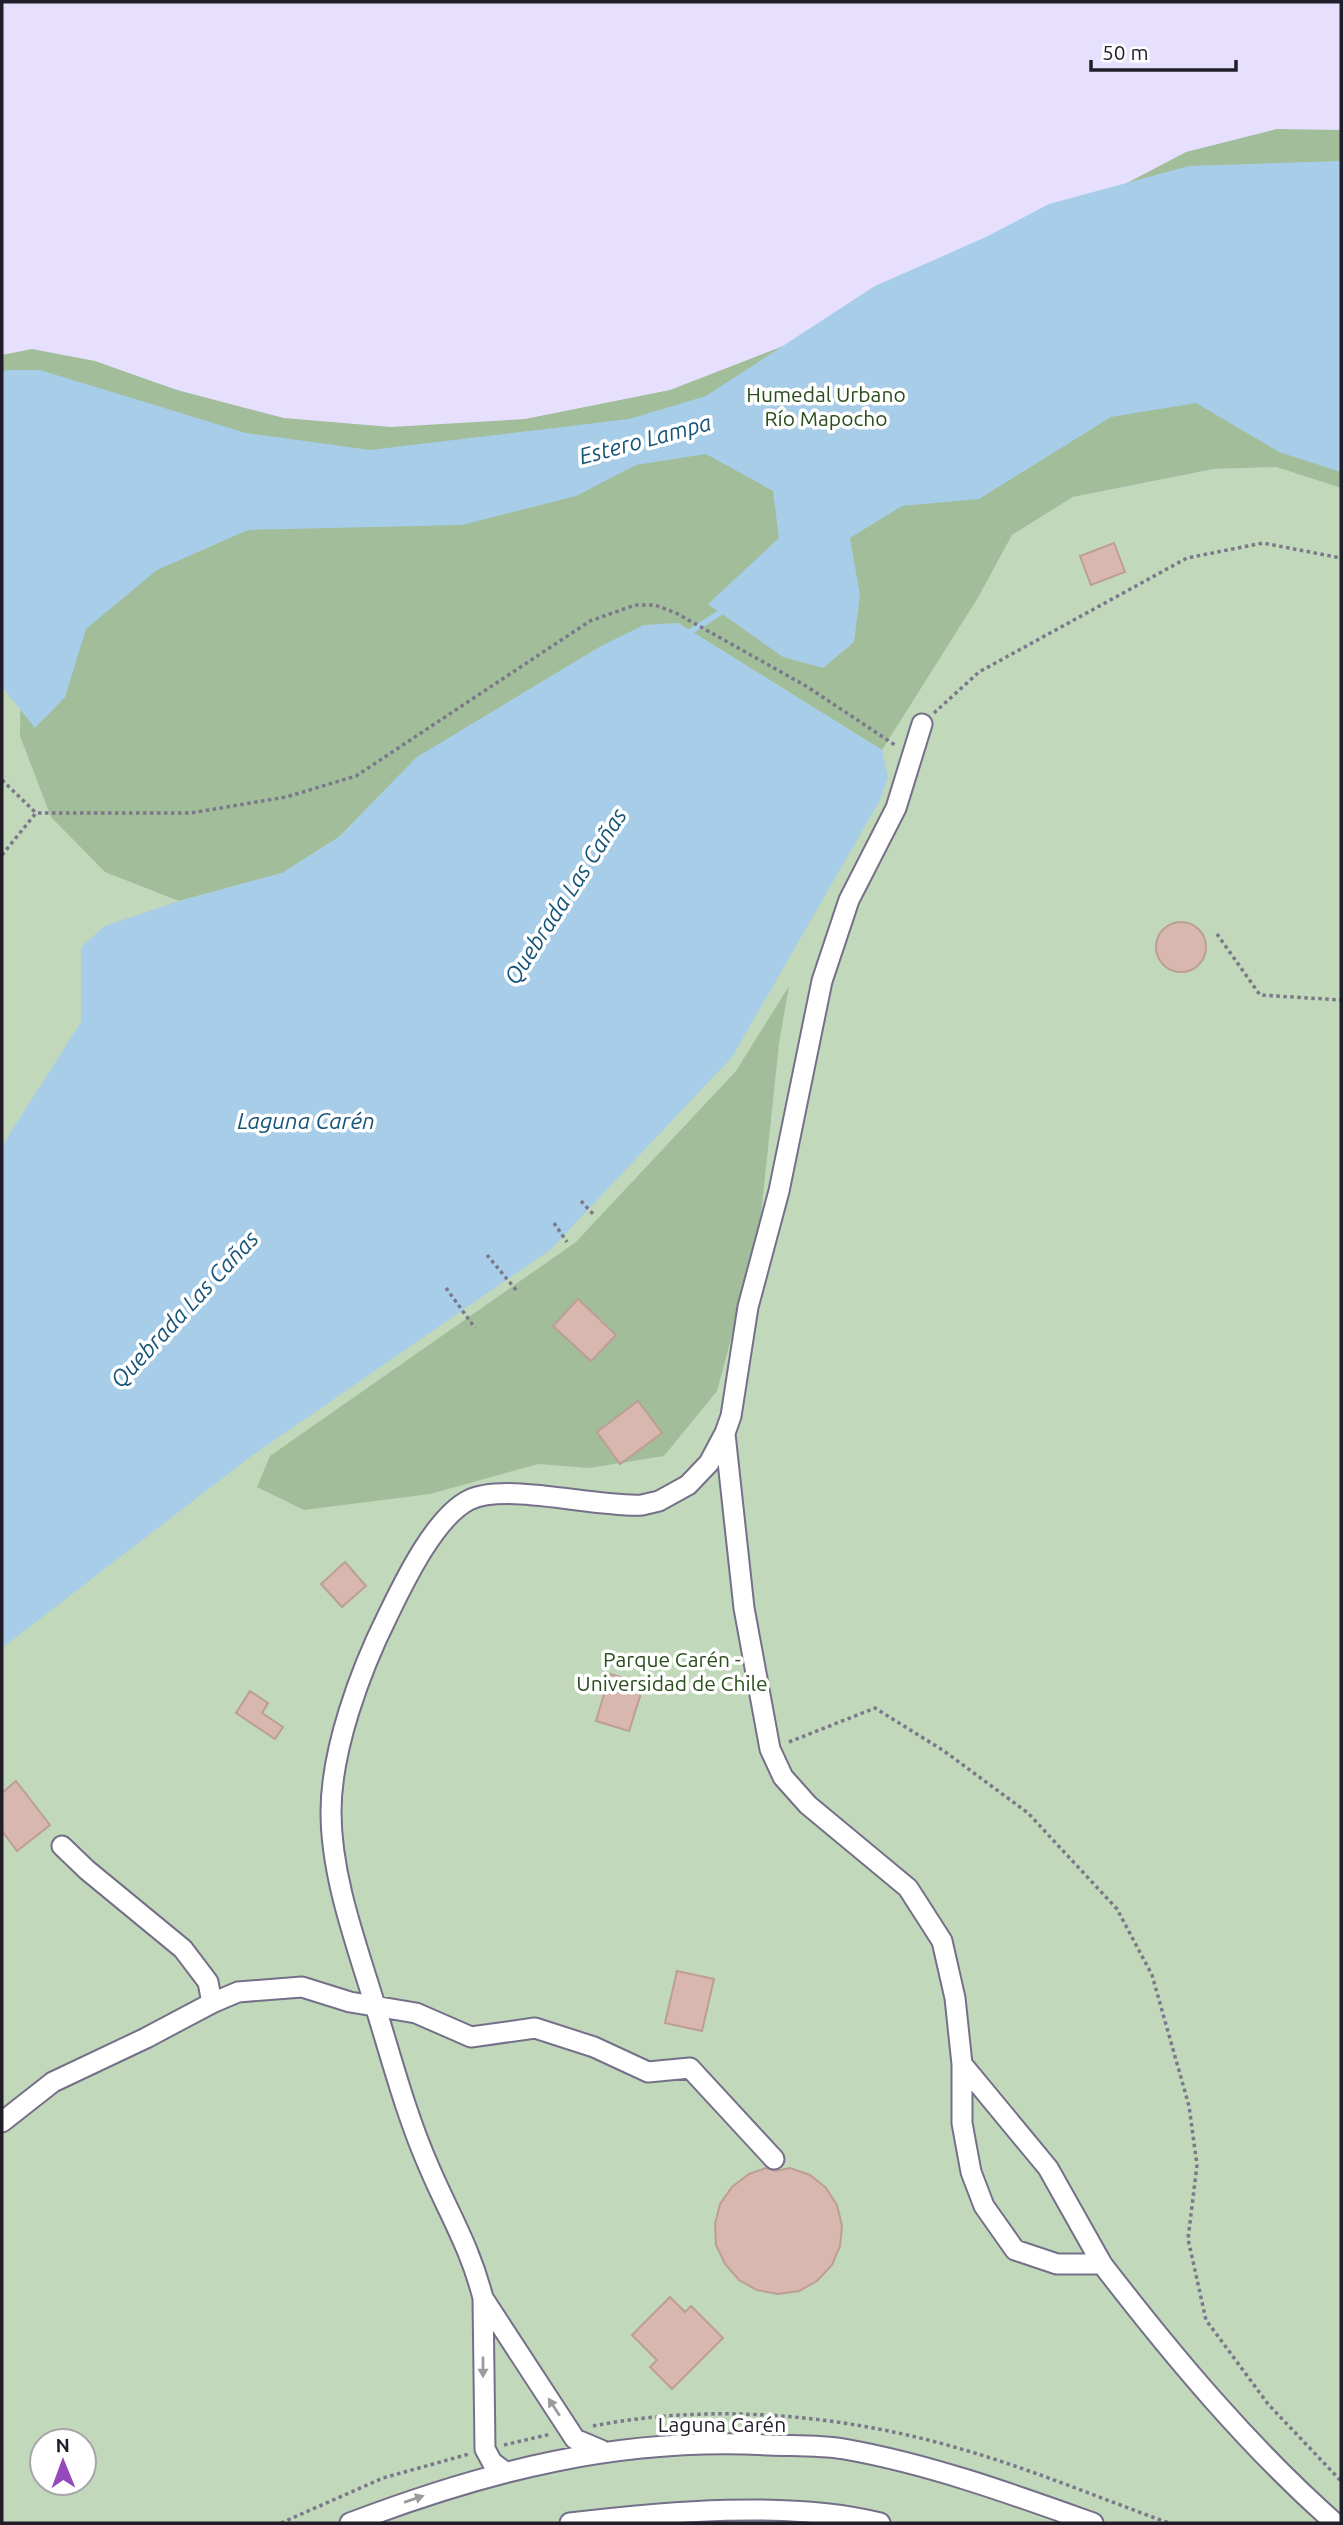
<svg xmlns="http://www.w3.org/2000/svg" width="1343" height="2525" viewBox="0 0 1343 2525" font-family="Ubuntu,sans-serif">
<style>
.green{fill:#c1d8ba;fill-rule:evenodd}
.forest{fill:#a2bd9a}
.water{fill:#a7cde9}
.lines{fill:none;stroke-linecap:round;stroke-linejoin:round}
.stream{stroke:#a7cde9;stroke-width:6}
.building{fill:#d8b8ae;stroke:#bd9e94;stroke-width:2}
.minor-casing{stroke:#757089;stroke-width:23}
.path{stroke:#7c788b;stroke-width:3.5;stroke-dasharray:3.5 3.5;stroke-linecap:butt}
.minor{stroke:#fff;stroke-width:19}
.oneway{fill:#9b9a9f}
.labels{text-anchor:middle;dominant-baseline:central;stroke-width:7;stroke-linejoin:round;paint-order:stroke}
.park-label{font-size:21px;fill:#2a4d1c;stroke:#fff}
.street-label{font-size:21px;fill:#211e29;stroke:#fff}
.water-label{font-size:23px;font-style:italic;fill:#165479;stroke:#fff}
</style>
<rect width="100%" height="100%" fill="#e6e0fe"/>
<!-- green -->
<path class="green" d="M1276 467 1341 488V2523H2V526L979 596 1012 535 1073 497 1214 469ZM42 2441H84V2483H42Z"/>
<!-- forest -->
<path class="forest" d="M1277 129 1341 130V488L1276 467 1214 469 1073 497 1012 535 979 596 882 750 678 623 417 757 339 837 282 873 179 901 105 872 51 817 20 736 21 666 2 526V355L32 349 95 361 177 390 284 418 391 427 525 419 670 390 822 331 1106 194 1186 152Z
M789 986 779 1043 759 1234 717 1391 664 1456 589 1468 538 1464 430 1494 304 1510 257 1487 270 1456 576 1242 736 1071Z"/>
<!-- water -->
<path class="water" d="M1341 161V472L1279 452 1196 403 1111 417 979 499 902 506 850 538 860 595 854 642 823 668 783 657 708 604 779 538 773 491 706 454 636 465 576 496 462 525 248 530 157 570 86 629 65 697 35 728 2 687V372L6 370H40L246 433 370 450 629 419 706 396 875 286 986 237 1049 204 1189 166Z
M678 623 882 750 888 777 880 800 732 1057 550 1250 250 1457 2 1648V1146L81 1022V947L105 926 179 901 282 873 339 837 417 757 601 646 644 625Z"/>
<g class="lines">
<!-- stream -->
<path class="stream" d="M685 635 726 609"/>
</g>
<!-- building -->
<path class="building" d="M1114 543 1125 572 1091 585 1080 556Z
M1156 947a25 25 0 1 1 50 0a25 25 0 1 1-50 0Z
M578 1299 616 1335 591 1361 553 1326Z
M638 1401 662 1433 620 1464 597 1432Z
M345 1562 366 1586 342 1607 321 1584Z
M610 1674 644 1684 629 1731 596 1721Z
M250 1691 268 1703 262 1713 283 1727 275 1739 236 1713Z
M16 1781 50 1825 17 1851 2 1831V1793Z
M677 1971 714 1979 702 2031 665 2023Z
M766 2168 776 2171 790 2168 810 2175 826 2188 837 2205 842 2226 840 2246 832 2265 817 2281 799 2291 778 2294 757 2290 739 2280 725 2264 716 2245 715 2224 720 2204 732 2187 749 2174Z
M670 2297 685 2312 691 2306 723 2338 672 2389 650 2367 657 2360 632 2335Z"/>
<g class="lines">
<defs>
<path id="minor" d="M725 1434 744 1608 770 1749 783 1777 808 1805 908 1888 942 1941 955 1998 962 2064V2123L971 2172 984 2206 1015 2250 1057 2264H1102C1173 2356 1248 2446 1335 2523
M62 1846 87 1870 183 1949 208 1982 212 2003
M962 2064 1048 2168 1102 2264
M2 2122 53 2082 146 2038 212 2003 238 1992 302 1987 350 2002 416 2013 471 2037 535 2028 594 2047 648 2072 690 2068 774 2159
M483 2298 575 2439 601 2450
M504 2471 492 2462 485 2449 483 2298C470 2247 449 2214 429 2167 407 2117 393 2064 377 2012 358 1948 331 1879 331 1812 331 1750 360 1671 388 1615 404 1582 435 1517 469 1500 506 1482 597 1508 642 1505L659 1501 688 1485 709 1463 725 1433 731 1416 748 1307 779 1191 822 981 849 900 896 808 922 724
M350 2523C489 2470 620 2437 769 2445 794 2446 820 2445 844 2449 929 2464 1012 2494 1093 2523
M570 2523C664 2512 789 2500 880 2523"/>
</defs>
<!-- minor casing -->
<use href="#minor" class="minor-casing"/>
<!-- path -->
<path class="path" d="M934 713 979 672 1187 558 1263 543 1341 558
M2 780 36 813
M2 855 36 813H191L286 797 356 776 590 621 635 605H655L676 613 806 686 895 745
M1217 934 1260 995 1341 1000
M581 1201 594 1215
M554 1223 567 1242
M487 1255 517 1291
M446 1288 475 1328
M789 1742 875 1708 944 1751 1028 1813 1117 1909 1152 1975 1189 2106 1197 2165 1188 2239 1206 2320 1268 2404 1341 2481
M593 2426C716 2402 848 2415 968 2451 1036 2471 1102 2499 1169 2523
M504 2445 551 2434
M281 2523 383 2478 469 2454"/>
<!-- minor -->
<use href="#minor" class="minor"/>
</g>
<!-- one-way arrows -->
<defs><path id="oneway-solid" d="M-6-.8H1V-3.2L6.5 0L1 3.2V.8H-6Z" transform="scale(1.75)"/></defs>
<g class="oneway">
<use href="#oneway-solid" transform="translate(483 2367) rotate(90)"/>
<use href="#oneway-solid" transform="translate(554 2407) rotate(-123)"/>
<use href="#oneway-solid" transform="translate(414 2499) rotate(-19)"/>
</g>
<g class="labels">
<!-- park labels -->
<g class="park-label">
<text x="826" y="394">Humedal Urbano<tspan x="826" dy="24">Río Mapocho</tspan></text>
<text x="672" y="1659">Parque Carén -<tspan x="672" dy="24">Universidad de Chile</tspan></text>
</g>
<!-- street labels -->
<g class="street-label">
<text x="722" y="2424">Laguna Carén</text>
</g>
<!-- water labels -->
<g class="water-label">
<text transform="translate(645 439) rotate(-15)">Estero Lampa</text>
<text transform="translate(565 896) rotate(-57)">Quebrada Las Cañas</text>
<text x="306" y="1120">Laguna Carén</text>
<text transform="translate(184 1309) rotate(-47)">Quebrada Las Cañas</text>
</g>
</g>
<!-- border -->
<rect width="1343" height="2525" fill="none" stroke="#211e29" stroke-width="7"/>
<!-- north arrow -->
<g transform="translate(63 2462) rotate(359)"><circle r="33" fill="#ffffff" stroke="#a6a5a9" stroke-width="2"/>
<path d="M0-5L12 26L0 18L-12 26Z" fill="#9549bb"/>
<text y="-10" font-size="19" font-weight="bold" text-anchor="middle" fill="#211e29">N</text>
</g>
<!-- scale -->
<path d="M1091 60v10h145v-10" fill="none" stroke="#211e29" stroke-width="3.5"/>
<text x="1102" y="60" font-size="21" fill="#211e29" stroke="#ffffff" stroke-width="5" paint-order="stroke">50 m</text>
</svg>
